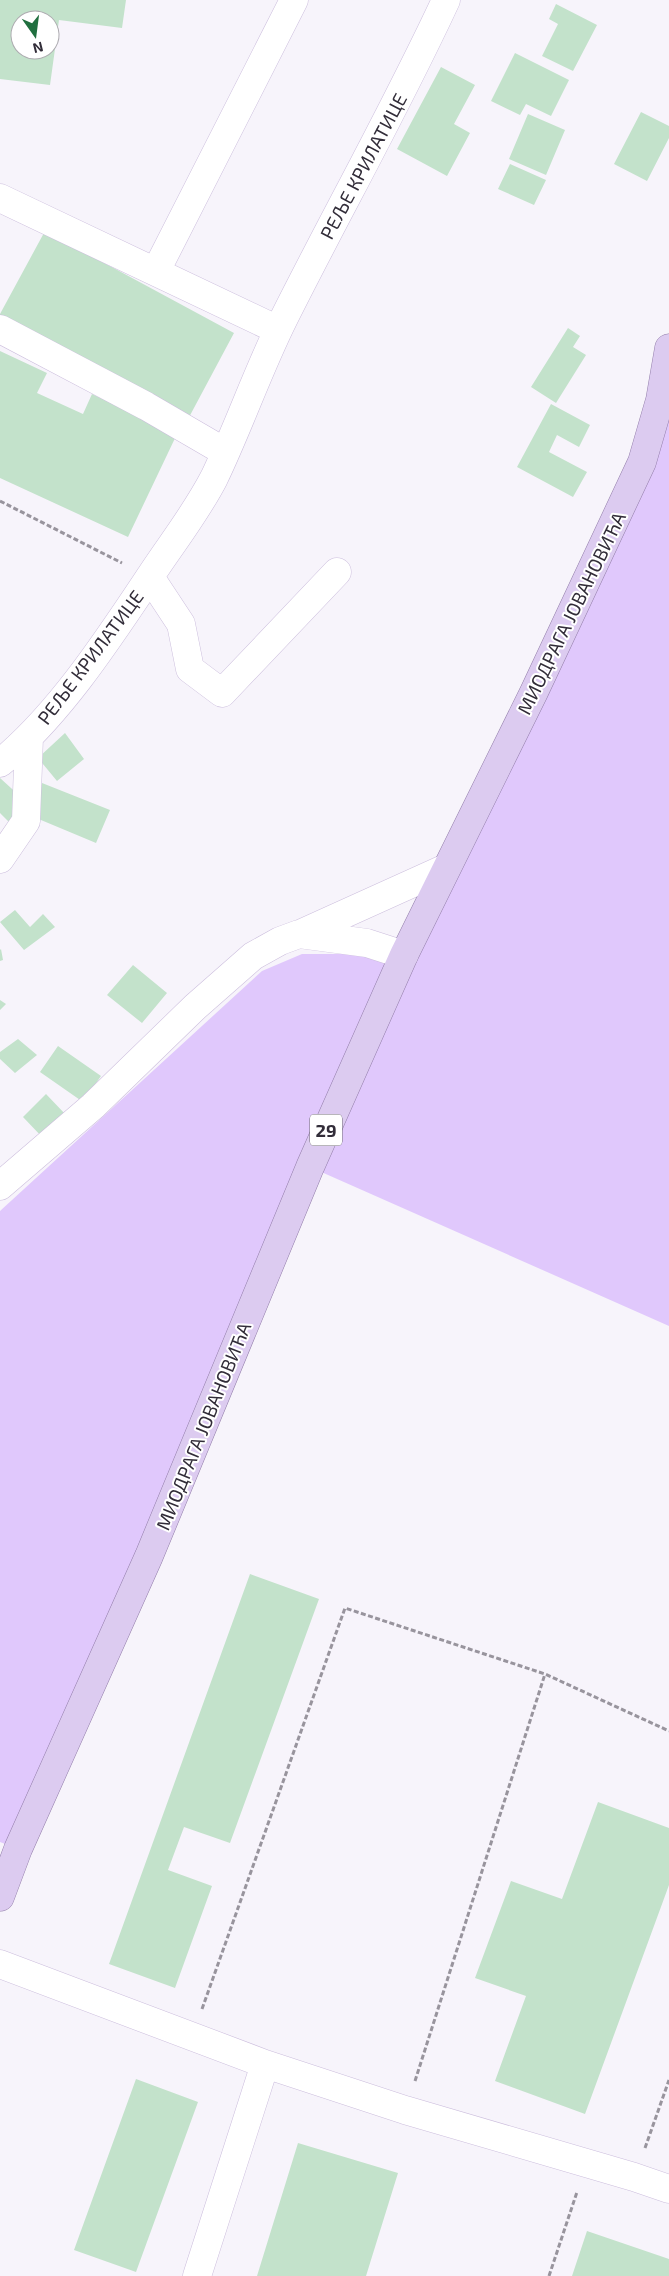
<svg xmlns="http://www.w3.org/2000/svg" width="669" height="2276" viewBox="0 0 669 2276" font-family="'Exo 2',sans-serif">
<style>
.green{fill:#e0c8fc}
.building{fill:#c3e2cb;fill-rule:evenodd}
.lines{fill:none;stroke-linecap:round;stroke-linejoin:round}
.minor-casing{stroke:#ccbedd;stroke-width:29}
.major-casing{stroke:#927da9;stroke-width:29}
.path{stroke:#98949d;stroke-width:3;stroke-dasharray:5 2.5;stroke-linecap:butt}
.minor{stroke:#fff;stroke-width:28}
.major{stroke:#dccbf0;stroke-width:28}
.labels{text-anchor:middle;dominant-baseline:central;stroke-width:4;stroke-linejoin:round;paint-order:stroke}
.shield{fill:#fff;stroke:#706c74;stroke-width:1}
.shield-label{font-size:18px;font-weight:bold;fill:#322d39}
.street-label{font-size:19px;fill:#322d39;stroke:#fff}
</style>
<rect width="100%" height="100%" fill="#f7f4fb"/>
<!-- green -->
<path class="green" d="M669 369V1326L310 1167 18 1849 0 1842V1211L262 971 302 954H404Z"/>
<!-- building -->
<path class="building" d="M0 0H126L122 28 59 20 50 85 0 79ZM20 20H50V50H20Z
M556 4 597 25 573 71 542 56 558 24 549 19Z
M515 53 569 80 551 116 526 104 520 115 491 101Z
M441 67 475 85 454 124 470 133 447 176 397 149Z
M641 112 669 126V138L647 181 614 164Z
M528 114 565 130 546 175 509 159Z
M510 164 546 180 534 205 498 189Z
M45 231 234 333 187 421 0 321V314Z
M568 328 580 336 573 347 586 355 556 403 531 387Z
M0 351 47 373 37 393 83 414 92 394 177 434 128 537 0 478Z
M551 404 590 425 579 447 557 435 549 452 587 472 573 497 517 467Z
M65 733 84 759 57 781 38 758Z
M0 778 22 798 12 825 0 813Z
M42 783 110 810 96 843 29 815Z
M15 910 30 927 43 914 55 927 24 950 0 922Z
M1 949 3 960 0 961V950Z
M133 965 167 993 142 1023 107 995Z
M0 1000 6 1004 0 1010Z
M18 1039 37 1055 15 1073 0 1059V1052Z
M58 1046 101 1076 83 1102 40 1072Z
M46 1094 66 1115 43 1138 23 1117Z
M250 1574 319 1599 230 1843 184 1827 168 1870 212 1886 175 1988 109 1964Z
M598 1802 669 1828V1885L585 2114 495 2081 526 1996 475 1978 511 1881 562 1899Z
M136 2079 198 2102 136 2272 74 2250Z
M298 2143 398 2173 366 2276H257Z
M587 2231 669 2259V2276H572Z"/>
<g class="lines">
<defs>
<path id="minor" d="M0 198 278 330
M156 271 294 0
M0 329 146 406 225 452
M150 577 181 624 190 669 222 693 337 572
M0 763C59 715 109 638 151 575 172 543 196 513 214 478 239 426 258 370 284 318 337 212 396 108 446 0
M0 859 26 821 29 737
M300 934 446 868
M0 1186 93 1106 195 1007 253 956 280 941 299 934 367 943 404 955
M0 1964 265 2064 405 2110 634 2177 669 2189
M197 2276 265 2064"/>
<path id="major" d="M0 1897 18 1849 149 1556 310 1167 404 955 534 692 642 462 660 400 669 348"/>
</defs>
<!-- minor casing -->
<use href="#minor" class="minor-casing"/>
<!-- major casing -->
<use href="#major" class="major-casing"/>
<!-- path -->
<path class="path" d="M0 501 122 563
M202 2009 345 1608 545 1674 669 1731
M415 2081 545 1674
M645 2148 669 2080
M549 2276 577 2192"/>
<!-- minor -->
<use href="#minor" class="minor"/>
<!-- major -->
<use href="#major" class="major"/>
</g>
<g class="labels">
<!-- shield labels -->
<rect class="shield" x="310" y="1114.5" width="32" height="31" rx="4"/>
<g class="shield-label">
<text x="326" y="1130">29</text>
</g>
<!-- street labels -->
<g class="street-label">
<text transform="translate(363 166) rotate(-62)">РЕЉЕ КРИЛАТИЦЕ</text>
<text transform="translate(571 613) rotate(-64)">МИОДРАГА ЈОВАНОВИЋА</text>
<text transform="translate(90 657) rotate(-53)">РЕЉЕ КРИЛАТИЦЕ</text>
<text transform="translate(203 1426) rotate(-68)">МИОДРАГА ЈОВАНОВИЋА</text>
</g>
</g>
<!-- north arrow -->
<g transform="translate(35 35) rotate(166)"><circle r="24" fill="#ffffff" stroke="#adabb0"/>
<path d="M0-4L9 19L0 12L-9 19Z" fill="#206f3f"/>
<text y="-8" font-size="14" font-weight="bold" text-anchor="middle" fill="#322d39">N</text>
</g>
</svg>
